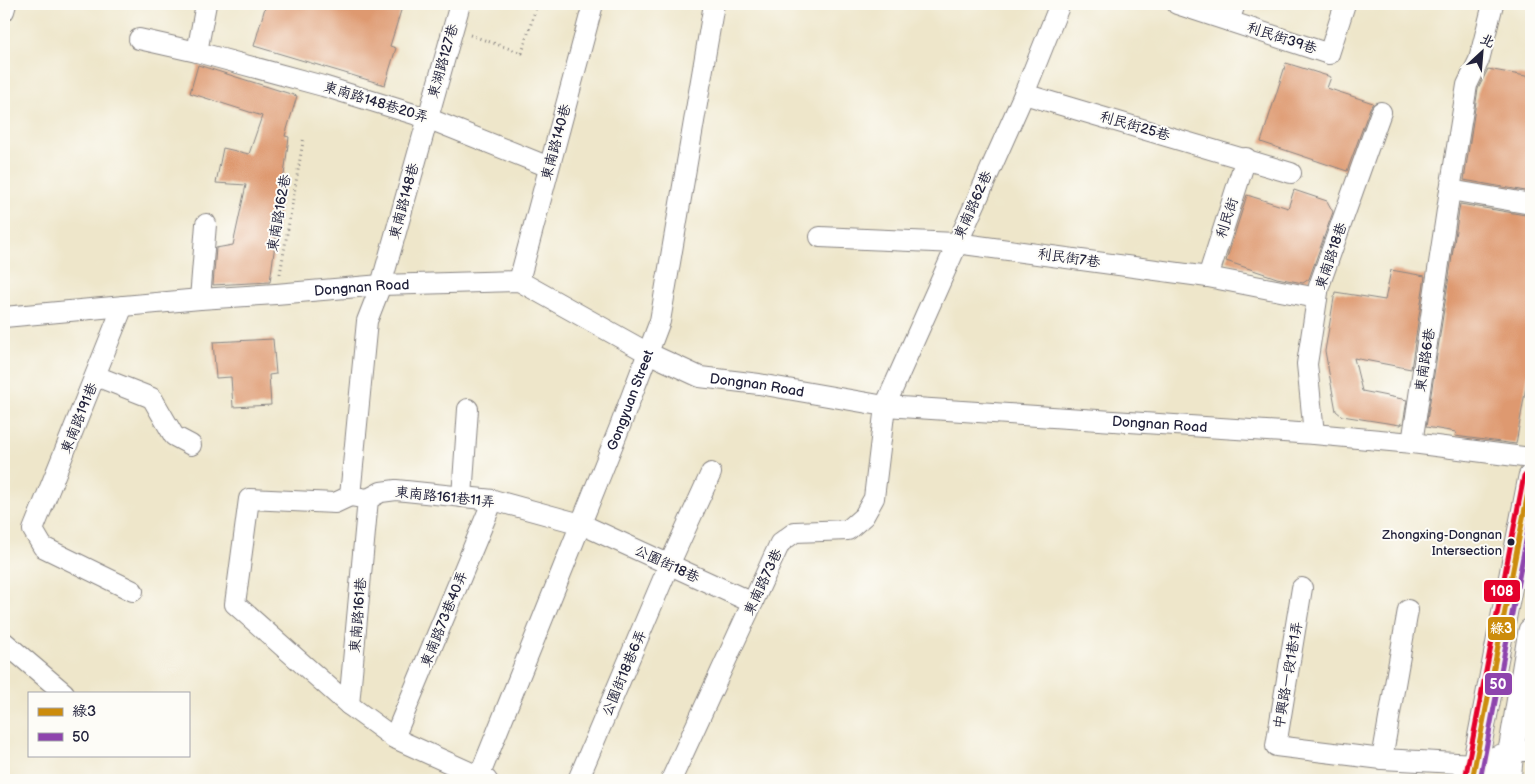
<svg xmlns="http://www.w3.org/2000/svg" width="1535" height="784" viewBox="0 0 1535 784" font-family="'Balsamiq Sans','LXGW WenKai TC',sans-serif">
<style>
.building{fill:#de9970}
.lines{fill:none;stroke-linecap:round;stroke-linejoin:round}
.minor-casing{stroke:#888482;stroke-width:22}
.major-casing{stroke:#888482;stroke-width:27}
.path{stroke:#888482;stroke-width:3;stroke-dasharray:1 4;stroke-linecap:butt}
.minor{stroke:#fff;stroke-width:20}
.major{stroke:#fff;stroke-width:25}
.bus-1-casing{stroke:#fdfcf7;stroke-width:9}
.bus-2-casing{stroke:#fdfcf7;stroke-width:9}
.bus-3-casing{stroke:#fdfcf7;stroke-width:9}
.bus-1{stroke:#cc8c0c;stroke-width:5}
.bus-2{stroke:#8e44ad;stroke-width:5}
.bus-3{stroke:#e4002b;stroke-width:5}
.bus-dot{fill:#22223b;stroke:#fdfcf7;stroke-width:2}
.labels{text-anchor:middle;dominant-baseline:central;stroke-width:4;stroke-linejoin:round;paint-order:stroke}
.bus-label{font-size:13px;fill:#22223b;stroke:#fdfcf7;text-anchor:end}
.street-label{font-size:14px;fill:#22223b;stroke:#fdfcf7}
.line-badge{stroke:#fdfcf7;stroke-width:2}
.badge-label{font-size:14px;text-anchor:middle;font-weight:bold;fill:#fff}
</style>
<rect width="100%" height="100%" fill="#fdfcf7"/>
<filter id="ink" filterUnits="userSpaceOnUse"><feTurbulence type="fractalNoise" baseFrequency=".02" numOctaves="2"/><feDisplacementMap in="SourceGraphic" scale="10" xChannelSelector="R" yChannelSelector="G"/><feConvolveMatrix kernelMatrix="1 2 1 2 8 2 1 2 1" color-interpolation-filters="sRGB"/></filter>
<filter id="wash" filterUnits="userSpaceOnUse"><feTurbulence type="fractalNoise" baseFrequency=".0096" numOctaves="4" result="noise"/><feDisplacementMap in="SourceGraphic" scale="20" xChannelSelector="R" yChannelSelector="G"/><feGaussianBlur stdDeviation="1.12" result="paint"/><feColorMatrix in="noise" values="0 0 0 0 0 0 0 0 0 0 0 0 0 0 0 0 0 1.4 0 .05"/><feComposite in="paint" operator="in"/></filter>
<g filter="url(#wash)">
<rect width="100%" height="100%" fill="#eee6ca"/>
<g id="blocks">
<!-- building -->
<path class="building" d="M266 4H403L390 46 396 48 385 85 254 46Z
M1286 63 1331 77 1327 88 1373 103 1370 108 1347 171 1261 142Z
M198 65 297 96 285 136 289 137 270 282 213 285 216 248 233 245 246 185 216 183 223 148 249 154 262 116 190 93Z
M1488 69 1531 77V192L1464 180 1478 89Z
M1294 190 1327 201 1333 212 1309 279 1303 283 1277 278 1226 261 1247 195 1288 208Z
M1460 204 1531 216V358L1516 444 1455 436 1456 432 1426 427Z
M1391 270 1425 276 1411 369 1354 358 1362 391 1407 400 1403 424 1401 423 1400 425 1342 416 1336 411 1325 351 1335 292 1385 300Z
M273 339 276 374 269 375 271 405 233 407 231 377 216 378 213 342Z"/>
</g>
</g>
<g filter="url(#ink)">
<use href="#blocks" fill-opacity="0" stroke="#888482" stroke-width="1"/>
<g class="lines">
<defs>
<g id="minor">
<path d="M206 4 197 52 323 86 427 118 549 167"/>
<path d="M1177 4 1329 54 1345 4"/>
<path d="M1493 4 1479 60 1467 85 1450 190 1531 204"/>
<path d="M4 11 6 4"/>
<path d="M1229 21 1235 4"/>
<path d="M139 39 197 52"/>
<path d="M1024 94 1291 173"/>
<path d="M820 237 956 243 1208 277 1317 298"/>
<path d="M1208 277 1246 158"/>
<path d="M519 281 593 4"/>
<path d="M200 299 206 224"/>
<path d="M123 306 33 530 43 547 133 591"/>
<path id="s1" d="M4 317 200 299 276 294 381 285 519 281 648 353 700 377 759 384 885 406 1314 434 1412 443 1531 458"/>
<path d="M96 376 152 398 174 436 191 445"/>
<path d="M1314 434 1307 364 1319 286 1381 112"/>
<path d="M1412 443 1450 190"/>
<path d="M350 496 335 503 249 499 235 604 349 705 394 738 487 780"/>
<path d="M462 497 468 409"/>
<path d="M368 499 381 492 396 490 493 500 581 524 753 603"/>
<path d="M1302 588 1276 746 1382 759 1475 764 1511 751H1531"/>
<path d="M4 642 64 693"/>
<path d="M349 705 368 499 350 496 367 321 381 285 460 4"/>
<path d="M394 738 493 500"/>
<path d="M1382 759 1408 610"/>
<path id="s2" d="M479 777 619 429 660 321 714 4"/>
<path d="M578 780 669 565 711 473"/>
<path d="M671 780 780 543 795 532 848 530 864 516 874 498 885 406 1024 94 1060 4"/>
<path d="M1490 780 1511 751"/>
</g>
<path id="major" d="M1472 780 1531 477
M1508 780 1511 751 1531 631"/>
</defs>
<!-- minor casing -->
<use href="#minor" class="minor-casing"/>
<!-- major casing -->
<use href="#major" class="major-casing"/>
<!-- path -->
<path class="path" d="M470 35 522 53 537 4
M280 274 304 136"/>
<!-- minor -->
<use href="#minor" class="minor"/>
<!-- major -->
<use href="#major" class="major"/>
<defs>
<path id="bus-1" d="M1472 780 1531 477"/>
<path id="bus-2" d="M1480 780 1531 515"/>
<path id="bus-3" d="M1465 779 1524 476"/>
</defs>
<!-- bus-1 casing -->
<use href="#bus-1" class="bus-1-casing"/>
<!-- bus-2 casing -->
<use href="#bus-2" class="bus-2-casing"/>
<!-- bus-3 casing -->
<use href="#bus-3" class="bus-3-casing"/>
<!-- bus-1 -->
<use href="#bus-1" class="bus-1"/>
<!-- bus-2 -->
<use href="#bus-2" class="bus-2"/>
<!-- bus-3 -->
<use href="#bus-3" class="bus-3"/>
</g>
</g>
<!-- markers -->
<circle class="bus-dot" cx="1511" cy="542" r="4.5"/>
<g class="labels">
<!-- bus labels -->
<g class="bus-label">
<text x="1502" y="535">Zhongxing-Dongnan<tspan x="1502" dy="16">Intersection</tspan></text>
</g>
<!-- street labels -->
<g class="street-label">
<text transform="translate(1282 38) rotate(18)">利民街39巷</text>
<text transform="translate(443 61) rotate(-74)">東湖路127巷</text>
<text transform="translate(376 102) rotate(17)">東南路148巷20弄</text>
<text transform="translate(1135 126) rotate(16)">利民街25巷</text>
<text transform="translate(556 142) rotate(-75)">東南路140巷</text>
<text transform="translate(404 201) rotate(-75)">東南路148巷</text>
<text transform="translate(973 205) rotate(-66)">東南路62巷</text>
<text transform="translate(279 213) rotate(-80)">東南路162巷</text>
<text transform="translate(1227 218) rotate(-72)">利民街</text>
<text transform="translate(1331 256) rotate(-71)">東南路18巷</text>
<text transform="translate(1069 258) rotate(8)">利民街7巷</text>
<text stroke="none"><textPath href="#s1" startOffset="359">Dongnan Road</textPath></text>
<text transform="translate(1425 360) rotate(-81)">東南路6巷</text>
<text stroke="none"><textPath href="#s1" startOffset="779">Dongnan Road</textPath></text>
<text stroke="none"><textPath href="#s2" startOffset="406">Gongyuan Street</textPath></text>
<text transform="translate(79 418) rotate(-68)">東南路191巷</text>
<text stroke="none"><textPath href="#s1" startOffset="1184">Dongnan Road</textPath></text>
<text transform="translate(445 497) rotate(6)">東南路161巷11弄</text>
<text transform="translate(667 564) rotate(25)">公園街18巷</text>
<text transform="translate(763 582) rotate(-65)">東南路73巷</text>
<text transform="translate(358 615) rotate(-85)">東南路161巷</text>
<text transform="translate(444 619) rotate(-68)">東南路73巷40弄</text>
<text transform="translate(624 673) rotate(-67)">公園街18巷6弄</text>
<text transform="translate(1288 675) rotate(-80)">中興路一段1巷1弄</text>
</g>
</g>
<g class="line-badge">
<rect x="1483" y="579" width="38" height="24" rx="5" fill="#e4002b"/>
<rect x="1487" y="616" width="29" height="25" rx="5" fill="#cc8c0c"/>
<rect x="1484" y="672" width="29" height="24" rx="5" fill="#8e44ad"/>
</g>
<g class="badge-label">
<text x="1502" y="596">108</text>
<text x="1501" y="633">綠3</text>
<text x="1498" y="689">50</text>
</g>
<!-- margin -->
<rect width="1535" height="784" fill="none" stroke="#fdfcf7" stroke-width="20"/>
<!-- legend -->
<rect x="28" y="692" width="162" height="65" fill="#fdfcf7" stroke="#a5a5ac"/>
<rect x="38" y="708" width="25" height="8" fill="#cc8c0c" stroke="#a5a5ac"/>
<text x="72" y="716" font-size="15" fill="#22223b">綠3</text>
<rect x="38" y="733" width="25" height="8" fill="#8e44ad" stroke="#a5a5ac"/>
<text x="72" y="742" font-size="15" fill="#22223b">50</text>
<!-- north arrow -->
<g transform="translate(1482 52) rotate(26)" stroke="#fdfcf7" stroke-width="4" paint-order="stroke">
<path d="M0-4L9 19L0 12L-9 19Z" fill="#22223b"/>
<text y="-8" font-size="14" font-weight="bold" text-anchor="middle" fill="#22223b">北</text>
</g>
</svg>
